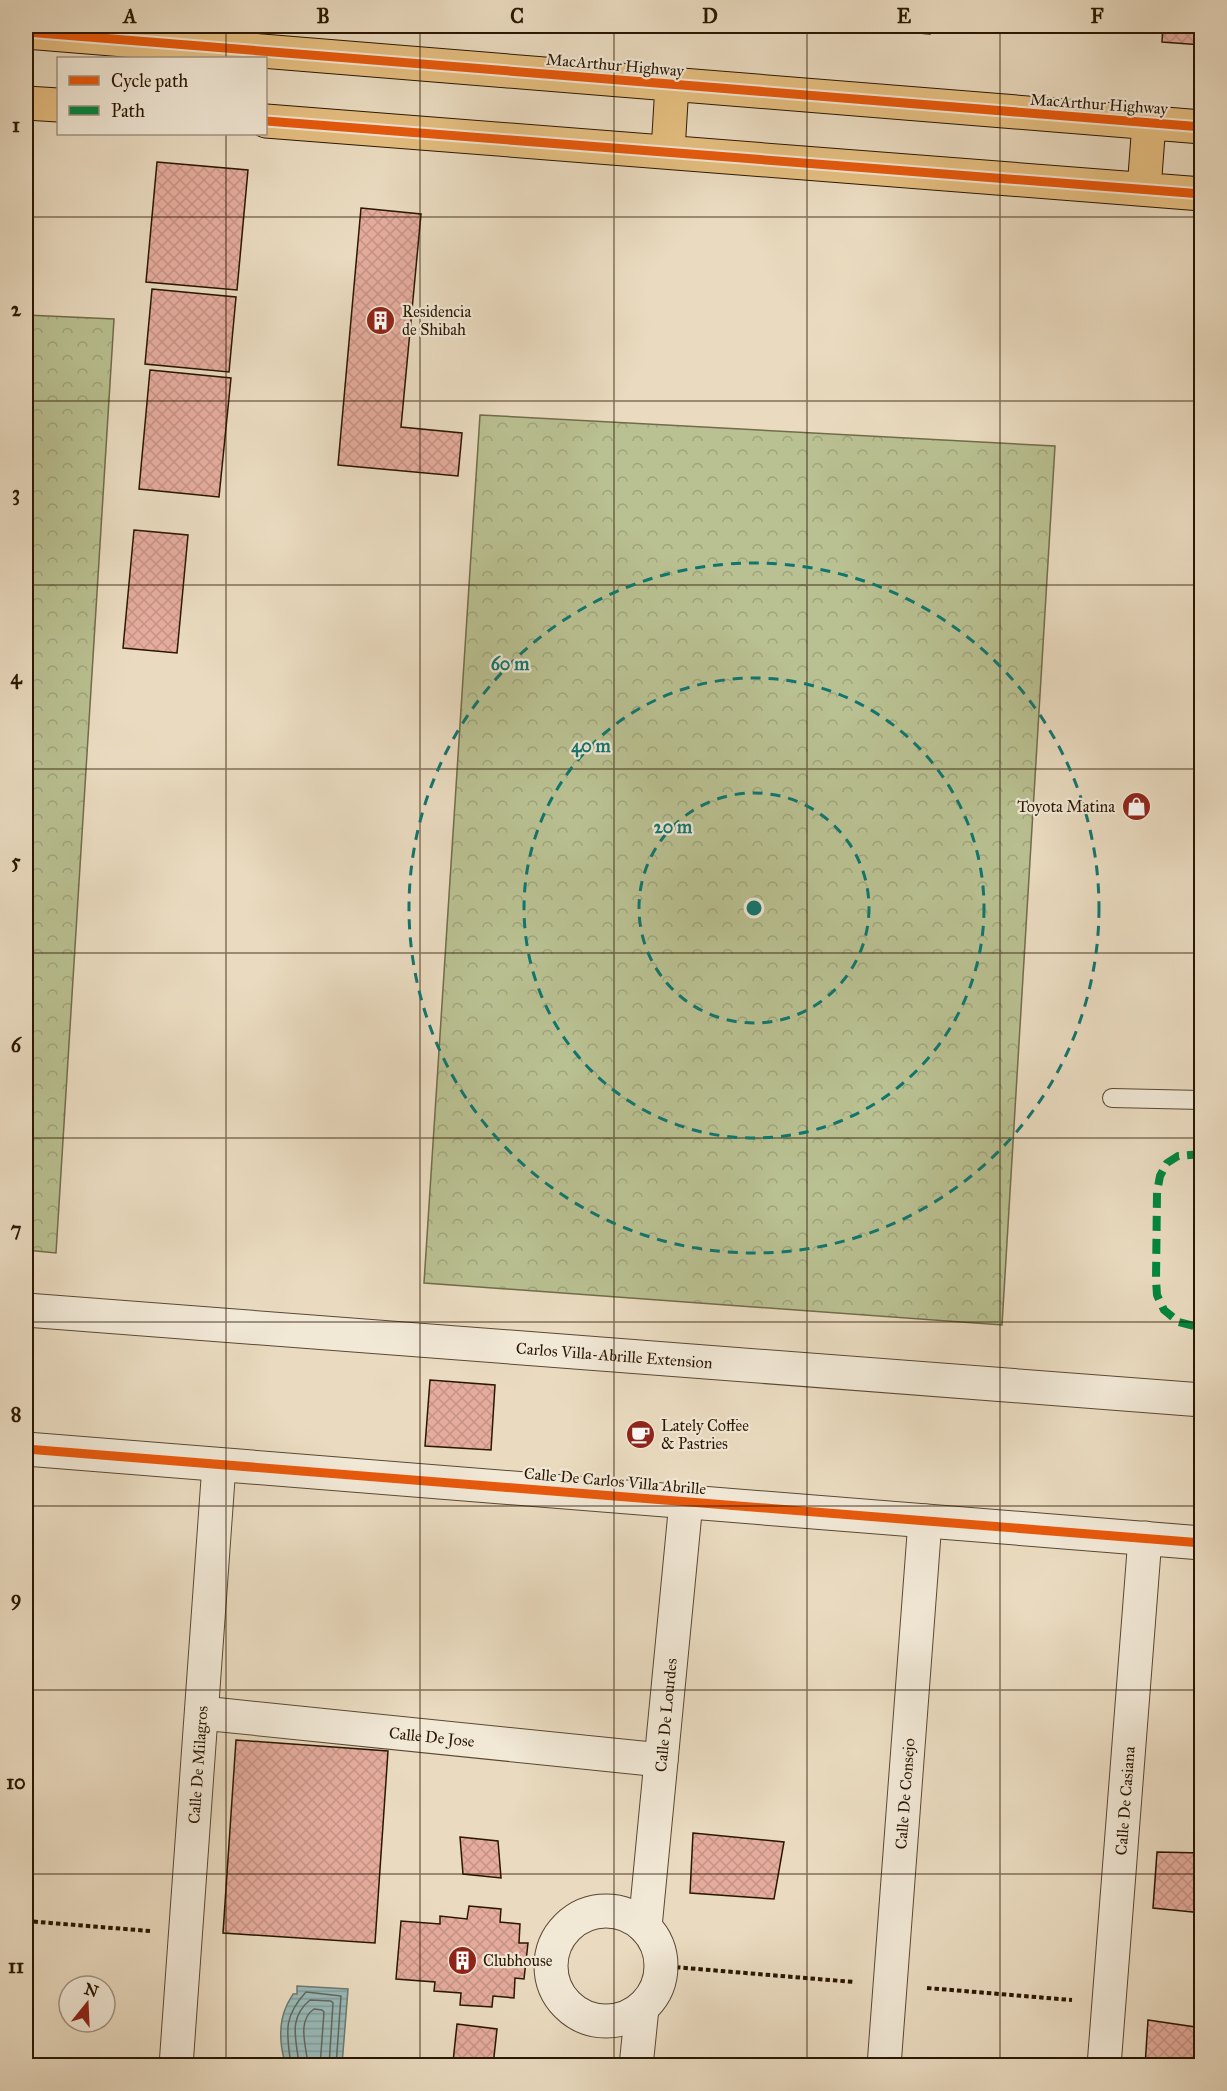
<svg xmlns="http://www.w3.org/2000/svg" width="1227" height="2091" viewBox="0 0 1227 2091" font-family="'IM FELL Great Primer',serif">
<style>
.forest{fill:url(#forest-crowns);stroke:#726c4a;stroke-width:1.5}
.water{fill:url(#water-rules);stroke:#6d7970;stroke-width:1.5}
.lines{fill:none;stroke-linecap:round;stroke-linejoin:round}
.shore{stroke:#62685e;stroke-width:1.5}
.building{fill:url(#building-cross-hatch);stroke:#2a1702;stroke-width:1.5}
.service-casing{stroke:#5a4832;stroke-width:20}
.minor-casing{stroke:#5a4832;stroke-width:35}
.primary-casing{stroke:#2a1702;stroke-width:35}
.path{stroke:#2a1702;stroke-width:4;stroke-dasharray:4.5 3;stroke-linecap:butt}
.service{stroke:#f1e8d6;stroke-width:18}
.minor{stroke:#f1e8d6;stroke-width:33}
.primary{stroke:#e5be80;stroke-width:33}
.quiet{stroke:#00873e;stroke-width:8;stroke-dasharray:15 8;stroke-linecap:butt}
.cycleway-casing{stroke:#f1e8d6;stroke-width:13}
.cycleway{stroke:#e8590c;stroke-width:9}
.grid{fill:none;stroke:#2a1702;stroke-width:1.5;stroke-opacity:0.55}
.ring{fill:none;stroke:#0f766e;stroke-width:3;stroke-dasharray:10 8}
.labels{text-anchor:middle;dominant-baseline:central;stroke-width:4.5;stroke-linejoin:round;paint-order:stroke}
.street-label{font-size:16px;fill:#2a1702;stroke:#f1e8d6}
.poi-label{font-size:16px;fill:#2a1702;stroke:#f1e8d6;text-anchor:start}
.centre{fill:#0f766e;stroke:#f1e8d6;stroke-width:3}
.ring-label{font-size:18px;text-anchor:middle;font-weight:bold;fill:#0f766e;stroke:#f1e8d6;stroke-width:4.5;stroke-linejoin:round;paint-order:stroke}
.neatline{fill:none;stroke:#2a1702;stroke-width:2}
.grid-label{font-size:20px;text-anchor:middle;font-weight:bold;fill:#2a1702}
</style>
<defs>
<pattern id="forest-crowns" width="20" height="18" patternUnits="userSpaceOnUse" patternTransform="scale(1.5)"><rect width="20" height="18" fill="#b9c091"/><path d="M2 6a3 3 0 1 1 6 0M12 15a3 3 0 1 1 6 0" fill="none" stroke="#9fa47b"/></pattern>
<pattern id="water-rules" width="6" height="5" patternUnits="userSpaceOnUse" patternTransform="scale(1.5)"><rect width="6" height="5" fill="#99bab9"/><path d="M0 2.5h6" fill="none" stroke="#849f9d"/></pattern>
<pattern id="building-cross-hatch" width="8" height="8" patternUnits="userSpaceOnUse" patternTransform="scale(1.5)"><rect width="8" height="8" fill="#e5ac9d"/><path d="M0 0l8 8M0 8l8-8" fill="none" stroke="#c59386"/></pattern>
</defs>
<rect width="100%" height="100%" fill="#eadbc0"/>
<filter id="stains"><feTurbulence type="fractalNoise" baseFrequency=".00333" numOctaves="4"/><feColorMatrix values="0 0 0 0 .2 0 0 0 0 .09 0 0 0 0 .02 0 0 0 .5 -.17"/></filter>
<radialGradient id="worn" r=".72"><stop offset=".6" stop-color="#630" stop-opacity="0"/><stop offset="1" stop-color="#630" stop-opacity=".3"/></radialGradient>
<!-- forest -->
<path class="forest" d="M26 315 114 319 56 1253 26 1250Z
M480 415 1055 446 1002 1325 424 1283Z"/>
<!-- water -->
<path class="water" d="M297 1986 348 1989 342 2065H286C280 2048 278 2025 286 2007 288 2002 291 1998 293 1994H297Z"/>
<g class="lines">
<!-- shore -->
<path class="shore" d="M291 2066C287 2033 282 2018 306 1992L341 1996 336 2066
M299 2066C297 2040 287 2019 310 2000L331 2001 333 2003 329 2066
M308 2066C307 2048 296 2021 314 2009L322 2010 324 2012 320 2066"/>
</g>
<!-- building -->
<path class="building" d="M831 26H931L930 34Z
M1163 26H1202V45L1162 42Z
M157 162 248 170 237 290 146 282Z
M361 208 421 214 401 427 462 433 458 476 338 465Z
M152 289 236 297 229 372 145 364Z
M150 370 231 378 219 497 139 489Z
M134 530 188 535 177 653 123 648Z
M430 1380 495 1385 491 1450 425 1446Z
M236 1740 388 1751 375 1943 223 1933Z
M26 1755 29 1756 26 1809Z
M693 1833 784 1842 774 1899 690 1893Z
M460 1837 498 1841 501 1878 463 1874Z
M1157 1852 1202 1853V1913L1153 1908Z
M469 1906 501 1909 500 1922 520 1924 519 1943H528L524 1979 515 1978 514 1998 493 1996 492 2007 460 2005 461 1993 434 1991 435 1982 396 1979 401 1921 440 1924V1916L467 1919Z
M1148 2020 1202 2028V2066H1145Z
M457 2024 497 2029 493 2066 453 2062Z"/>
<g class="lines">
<defs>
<path id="service" d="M1112 1098 1202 1100"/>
<g id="minor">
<path id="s1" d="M26 1310 1202 1400"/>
<path d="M26 1449 1202 1543"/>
<path id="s2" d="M202 1713 661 1760"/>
<circle cx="606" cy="1966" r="55"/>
<path id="s3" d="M645 1927 686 1502"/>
<path id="s4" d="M176 2066 219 1465"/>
<path d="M636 2066 642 2008"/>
<path id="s5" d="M884 2066 925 1521"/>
<path id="s6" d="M1104 2066 1145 1538"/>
</g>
<path id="primary" d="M26 32 1202 127
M26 103 58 105
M266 121 1202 194
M668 151 672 85
M1144 189 1149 123"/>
</defs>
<!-- service casing -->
<use href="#service" class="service-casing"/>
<!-- minor casing -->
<use href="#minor" class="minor-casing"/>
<!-- primary casing -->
<use href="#primary" class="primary-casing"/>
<!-- path -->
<path class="path" d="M26 1921 150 1931
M661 1966 854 1982
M927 1988 1072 2000"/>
<!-- service -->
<use href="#service" class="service"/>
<!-- minor -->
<use href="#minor" class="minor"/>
<!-- primary -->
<use href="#primary" class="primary"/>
<!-- quiet -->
<path class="quiet" d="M1202 1154 1178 1156 1167 1163 1160 1176 1157 1192 1156 1280 1157 1295 1164 1310 1179 1322 1202 1328"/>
<defs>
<path id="cycleway" d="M26 32 1202 127
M266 121 1202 194
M26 1449 1202 1543"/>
</defs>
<!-- cycleway casing -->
<use href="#cycleway" class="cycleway-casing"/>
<!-- cycleway -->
<use href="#cycleway" class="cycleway"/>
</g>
<!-- grid -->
<path class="grid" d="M226 26V58M420 26V2066M614 26V2066M807 26V2066M1000 26V2066M226 134V2066M26 217H1202M26 401H1202M26 585H1202M26 769H1202M26 953H1202M26 1138H1202M26 1322H1202M26 1506H1202M26 1690H1202M26 1874H1202"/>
<!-- distance rings -->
<g class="ring">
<circle cx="754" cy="908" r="115"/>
<circle cx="754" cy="908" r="230"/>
<circle cx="754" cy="908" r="345"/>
</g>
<!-- icons -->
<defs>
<symbol id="building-disc" viewBox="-11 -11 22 22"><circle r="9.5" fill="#8f2418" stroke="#f1e8d6"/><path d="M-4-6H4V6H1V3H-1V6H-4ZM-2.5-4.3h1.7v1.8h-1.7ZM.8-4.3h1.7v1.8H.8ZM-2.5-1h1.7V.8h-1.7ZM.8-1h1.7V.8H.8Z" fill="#fff"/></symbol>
<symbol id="shop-disc" viewBox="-11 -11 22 22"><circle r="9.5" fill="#8f2418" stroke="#f1e8d6"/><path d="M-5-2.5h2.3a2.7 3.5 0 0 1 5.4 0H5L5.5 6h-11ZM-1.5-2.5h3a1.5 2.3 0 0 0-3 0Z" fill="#fff"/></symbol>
<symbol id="cafe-disc" viewBox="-11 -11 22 22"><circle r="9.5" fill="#8f2418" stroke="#f1e8d6"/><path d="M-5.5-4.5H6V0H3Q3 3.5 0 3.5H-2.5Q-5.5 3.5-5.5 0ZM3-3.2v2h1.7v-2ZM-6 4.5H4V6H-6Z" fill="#fff"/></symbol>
</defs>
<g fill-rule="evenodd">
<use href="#building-disc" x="364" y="304" width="33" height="33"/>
<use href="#shop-disc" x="1120" y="790" width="33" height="33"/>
<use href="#cafe-disc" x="624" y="1418" width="33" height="33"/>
<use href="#building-disc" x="446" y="1944" width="33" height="33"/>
</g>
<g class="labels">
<!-- street labels -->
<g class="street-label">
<text transform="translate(615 65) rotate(5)">MacArthur Highway</text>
<text transform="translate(1099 104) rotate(4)">MacArthur Highway</text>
<text stroke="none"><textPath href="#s1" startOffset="590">Carlos Villa-Abrille Extension</textPath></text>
<text transform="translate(615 1481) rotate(5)">Calle De Carlos Villa Abrille</text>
<text stroke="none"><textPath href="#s3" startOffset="213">Calle De Lourdes</textPath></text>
<text stroke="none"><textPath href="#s2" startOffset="231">Calle De Jose</textPath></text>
<text stroke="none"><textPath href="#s4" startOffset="302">Calle De Milagros</textPath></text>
<text stroke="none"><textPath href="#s5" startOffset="273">Calle De Consejo</textPath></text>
<text stroke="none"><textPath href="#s6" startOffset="266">Calle De Casiana</textPath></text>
</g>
<!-- poi labels -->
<g class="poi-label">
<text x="402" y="311">Residencia<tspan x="402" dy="18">de Shibah</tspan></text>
<text x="1115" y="806" text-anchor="end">Toyota Matina</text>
<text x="661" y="1425">Lately Coffee<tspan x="661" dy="18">&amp; Pastries</tspan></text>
<text x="483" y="1960">Clubhouse</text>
</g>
</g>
<circle cx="754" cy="908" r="9" class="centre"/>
<g class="ring-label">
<text x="510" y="670">60 m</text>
<text x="591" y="752">40 m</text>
<text x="673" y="833">20 m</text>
</g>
<!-- margin -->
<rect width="1227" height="2091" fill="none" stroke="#eadbc0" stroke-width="66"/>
<!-- legend -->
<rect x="57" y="57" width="210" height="78" fill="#f1e8d6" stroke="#a19481" stroke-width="1.5"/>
<rect x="69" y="76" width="30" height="9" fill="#e8590c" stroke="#a19481" stroke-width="1.5"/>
<text x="111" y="87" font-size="18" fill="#2a1702">Cycle path</text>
<rect x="69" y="106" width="30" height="9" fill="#00873e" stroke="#a19481" stroke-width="1.5"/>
<text x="111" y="117" font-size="18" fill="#2a1702">Path</text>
<!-- north arrow -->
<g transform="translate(87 2004) rotate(18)"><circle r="28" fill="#f1e8d6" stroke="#a19481" stroke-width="1.5"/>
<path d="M0-4.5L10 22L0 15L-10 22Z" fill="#8f2418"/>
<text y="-9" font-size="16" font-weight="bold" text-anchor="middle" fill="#2a1702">N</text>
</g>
<rect x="33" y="33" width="1161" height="2025" class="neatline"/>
<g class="grid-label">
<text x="130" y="23">A</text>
<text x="323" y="23">B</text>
<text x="517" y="23">C</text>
<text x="710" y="23">D</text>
<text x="904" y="23">E</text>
<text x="1097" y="23">F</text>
<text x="16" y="132">1</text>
<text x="16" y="316">2</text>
<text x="16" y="500">3</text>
<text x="16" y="684">4</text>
<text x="16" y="868">5</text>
<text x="16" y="1052">6</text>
<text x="16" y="1236">7</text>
<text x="16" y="1421">8</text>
<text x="16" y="1605">9</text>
<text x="16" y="1789">10</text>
<text x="16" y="1973">11</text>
</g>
<rect width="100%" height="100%" filter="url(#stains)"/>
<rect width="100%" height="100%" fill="url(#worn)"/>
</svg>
